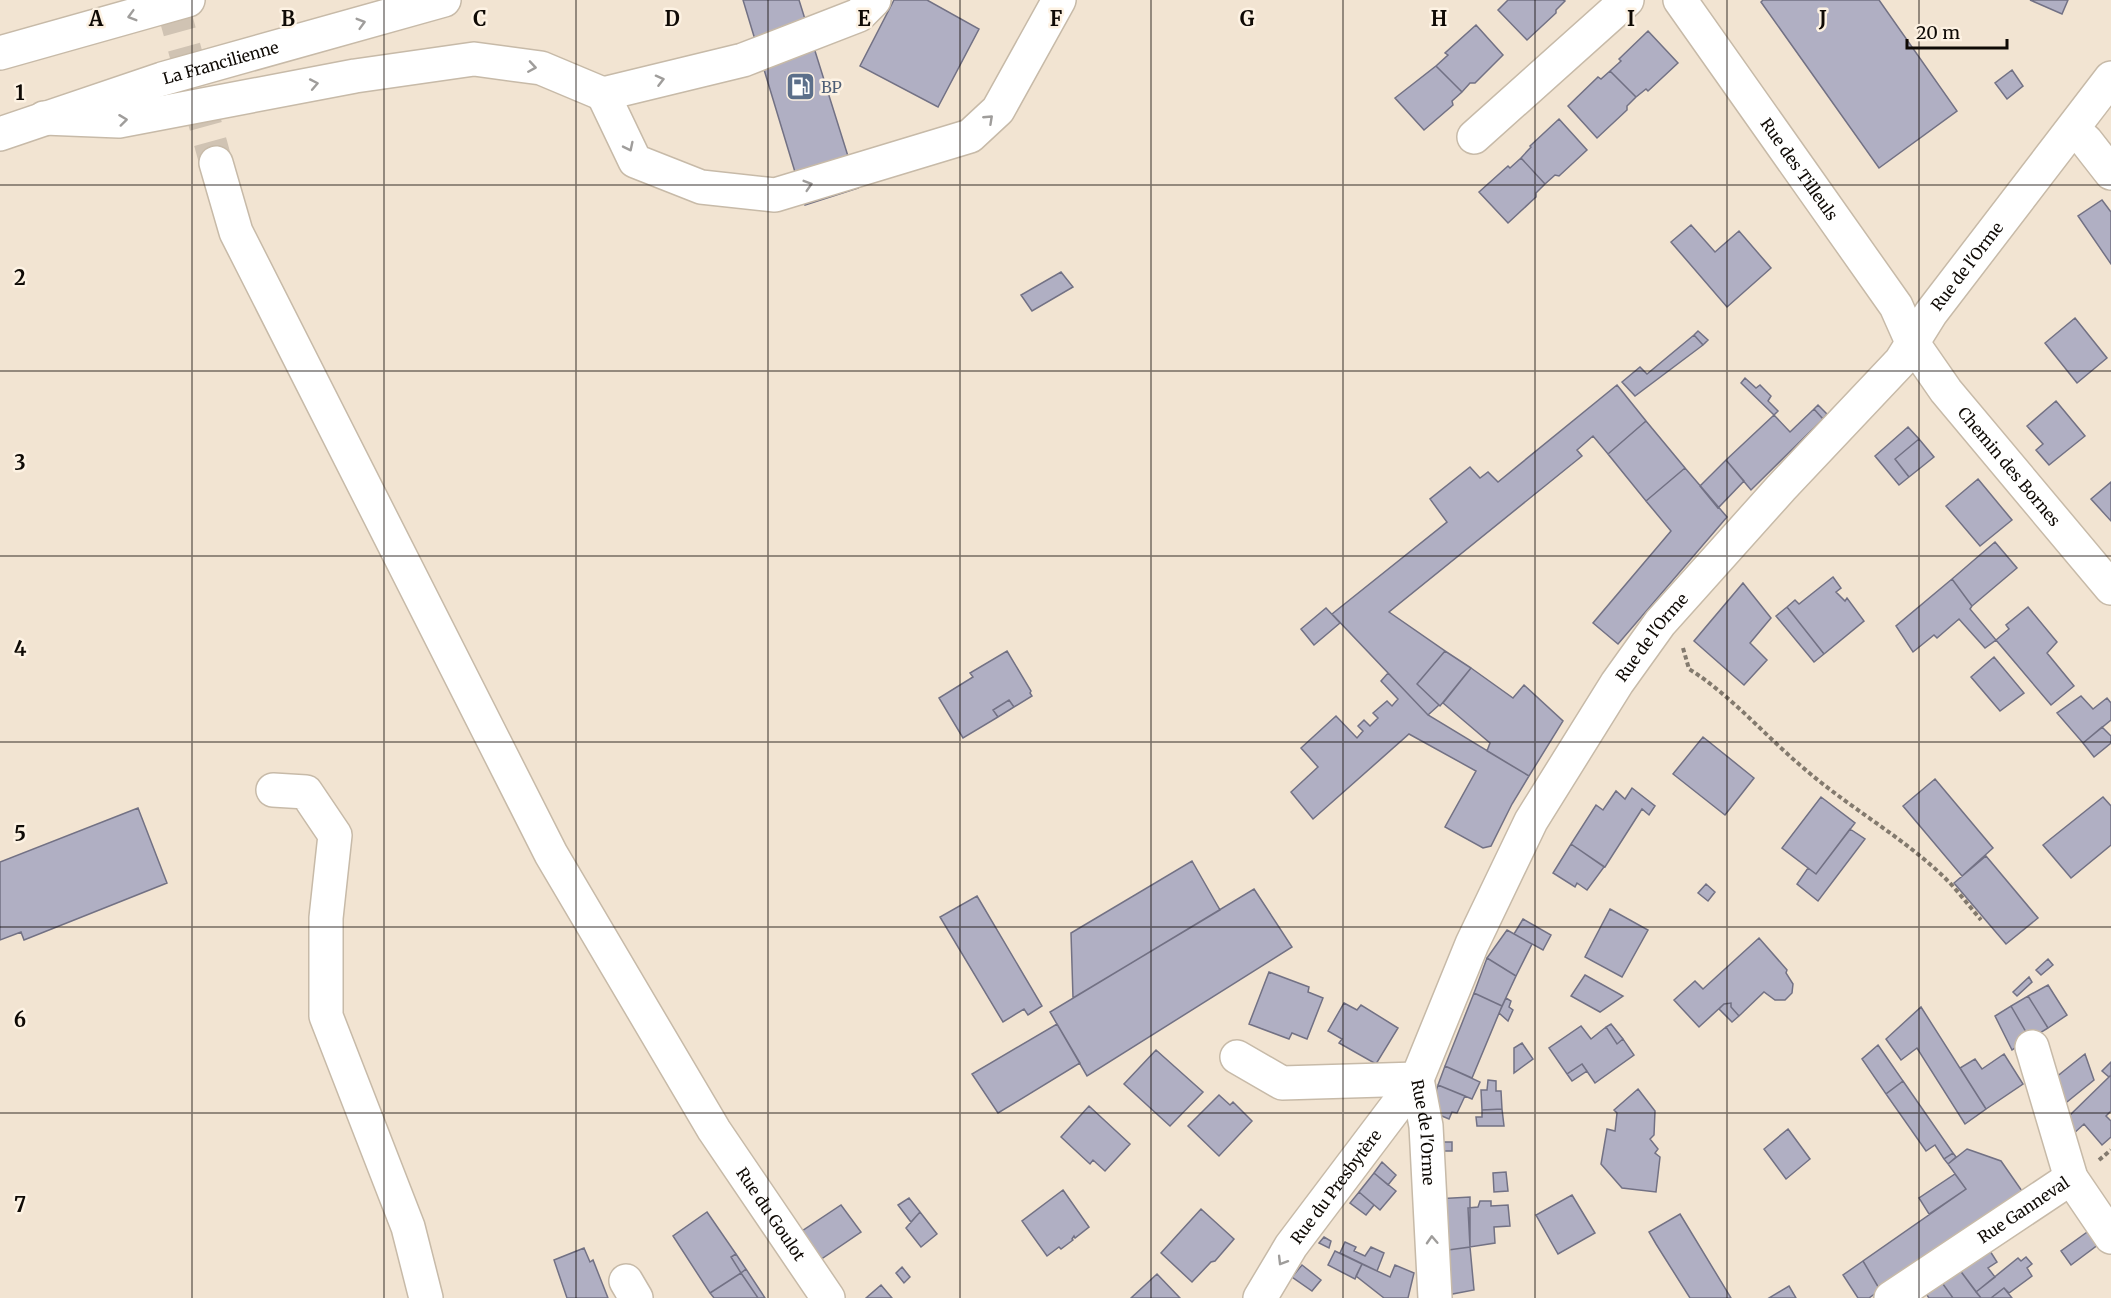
<svg xmlns="http://www.w3.org/2000/svg" width="2111" height="1298" viewBox="0 0 2111 1298" font-family="Merriweather,serif">
<style>
.building{fill:#b0afc3;stroke:#727184;stroke-width:1.5}
.lines{fill:none;stroke-linecap:round;stroke-linejoin:round}
.minor-tunnel{stroke:#d0c3b3;stroke-width:33;stroke-dasharray:33 16;stroke-linecap:butt}
.minor-casing{stroke:#c7baa8;stroke-width:36}
.highway-casing{stroke:#c7baa8;stroke-width:36}
.path{stroke:#837a6e;stroke-width:4;stroke-dasharray:4.5 3;stroke-linecap:butt}
.minor{stroke:#fff;stroke-width:33}
.highway{stroke:#fff;stroke-width:33}
.oneway{stroke:#9f9d9b}
.grid{fill:none;stroke:#0f0a05;stroke-width:1.5;stroke-opacity:0.55}
.labels{text-anchor:middle;dominant-baseline:central;stroke-width:5;stroke-linejoin:round;paint-order:stroke}
.street-label{font-size:16px;fill:#0f0a05;stroke:#fdf2e3}
.service-label{font-size:16px;fill:#4e5e75;stroke:#fdf2e3;text-anchor:start}
.grid-label{font-size:20px;text-anchor:middle;font-weight:bold;fill:#0f0a05;stroke:#fdf2e3;stroke-width:5;stroke-linejoin:round;paint-order:stroke}
</style>
<rect width="100%" height="100%" fill="#f2e4d2"/>
<!-- building -->
<path class="building" d="M743 0H799L858 188 805 205Z
M894 0H927L979 29 938 107 860 66Z
M1508 0H1563L1565 1 1556 10V13L1527 40 1498 10Z
M1763 0H1879L1957 111 1879 168 1761 2Z
M2030 0H2068L2062 14Z
M1476 25 1503 55 1475 83H1470L1462 92 1436 66 1448 55 1445 53Z
M1648 31 1678 63 1648 91 1646 89 1636 97 1610 71 1621 61 1619 59Z
M1436 66 1462 92 1452 101 1453 105 1424 130 1395 98Z
M2012 70 2023 86 2007 99 1995 83Z
M1610 71 1636 97 1627 106V110L1597 138 1568 106 1598 77 1601 79Z
M1559 119 1587 150 1559 176 1555 175 1545 184 1521 158 1531 147 1530 146Z
M1521 158 1545 184 1536 193V197L1508 223 1479 192 1508 166 1510 168Z
M2102 200 2111 212V264L2078 216Z
M1691 225 1715 252 1739 231 1771 268 1727 307 1671 242Z
M1061 272 1073 287 1032 311 1021 295Z
M2075 318 2107 358 2077 383 2045 343Z
M1698 331 1708 340 1703 345 1694 335Z
M1694 335 1703 345 1635 396 1622 382 1640 367 1647 374Z
M1745 378 1756 388 1760 385 1771 396 1768 401 1778 411 1774 415 1741 383Z
M1617 385 1646 421 1608 454 1593 436 1577 450 1582 456 1389 612 1445 651 1417 684 1439 705 1428 715 1332 614 1447 522 1430 499 1470 467 1480 478 1488 472 1498 482Z
M2056 401 2085 436 2049 465 2036 450 2043 444 2027 426Z
M1818 405 1827 414 1823 419 1814 409Z
M1814 409 1823 419 1751 490 1726 460 1774 415 1790 432Z
M1646 421 1685 468 1646 501 1608 454Z
M1908 427 1919 439 1895 459 1909 477 1899 485 1875 456Z
M1919 439 1934 457 1909 477 1895 459Z
M1726 460 1744 481 1718 508 1700 486Z
M1685 468 1727 517 1618 644 1593 623 1671 531 1646 501Z
M1978 479 2012 520 1980 546 1946 506Z
M2111 482V521L2091 499Z
M1995 542 2017 568 1972 606 1952 579Z
M1833 577 1841 588 1836 592 1845 601 1847 598 1864 621 1824 654 1787 607 1795 600 1799 604Z
M1952 579 1972 606 1970 609 1996 640 1985 648 1959 619 1937 638 1934 635 1913 652 1896 626Z
M1743 583 1771 618 1750 643 1767 660 1744 685 1694 641Z
M1787 607 1824 654 1814 662 1776 616Z
M2028 607 2057 642 2047 653 2074 686 2051 705 1996 640 2009 629 2006 625Z
M1326 608 1340 623 1314 645 1301 629Z
M1007 651 1031 691 1030 693 1032 696 1014 707 1009 700 993 710 998 717 963 738 939 698 973 677 970 673Z
M1445 651 1471 668 1440 706 1417 684Z
M1994 657 2024 693 2000 711 1971 677Z
M1471 668 1513 698 1524 685 1563 721 1529 776 1487 751 1490 743 1443 703Z
M1388 673 1428 715 1529 776 1512 804 1491 846 1483 848 1445 827 1476 771 1409 734 1313 819 1291 792 1318 767 1301 748 1336 716 1357 738 1363 731 1358 726 1364 720 1370 726 1378 718 1373 713 1387 701 1392 706 1398 699 1381 681Z
M2081 696 2093 709 2107 698 2111 703V720L2083 743 2057 713Z
M1009 700 1014 707 998 717 993 710Z
M2102 727 2111 736V743L2094 757 2083 743Z
M1703 737 1754 778 1725 815 1673 774Z
M1935 779 1993 848 1962 876 1903 806Z
M1632 788 1655 806 1649 815 1642 809 1605 867 1571 844 1596 805 1603 810 1616 791 1625 799Z
M1821 797 1855 823 1816 874 1782 848Z
M2103 797 2111 806V845L2071 878 2043 845Z
M138 808 167 883 24 940 21 932 0 940V862Z
M1850 829 1865 839 1818 901 1797 884 1808 868 1816 874Z
M1571 844 1604 867 1587 890 1577 883 1575 887 1553 873Z
M1986 856 2038 918 2006 944 1954 883Z
M1192 861 1220 910 1073 998 1071 933Z
M1706 884 1715 892 1708 901 1698 893Z
M1254 889 1292 947 1087 1076 1050 1012Z
M977 896 1042 1006 1028 1015 1024 1009 1003 1022 940 917Z
M1610 909 1648 930 1622 977 1585 957Z
M1523 919 1551 935 1543 950 1514 934Z
M1507 930 1532 944 1516 976 1487 958Z
M1759 938 1787 970 1786 973 1793 984 1792 993 1785 1000H1775L1764 992 1739 1016 1731 1007V1003L1724 1004 1699 1027 1674 1000 1695 981 1703 989Z
M1487 958 1516 976 1502 1006 1474 993Z
M2048 959 2053 965 2041 975 2036 970Z
M1269 972 1309 987 1308 992 1323 998 1307 1039 1292 1033 1289 1039 1249 1024Z
M1585 975 1623 996 1600 1012 1571 996Z
M2029 977 2032 982 2017 996 2013 992Z
M2048 985 2067 1015 2048 1028 2028 996Z
M1474 993 1502 1006 1472 1078 1445 1066Z
M2028 996 2048 1028 2030 1039 2011 1006Z
M1506 998 1511 1001 1509 1007 1513 1010 1508 1021 1499 1013Z
M1344 1003 1357 1010 1361 1005 1398 1028 1376 1064 1339 1043 1342 1039 1328 1031Z
M1731 1003V1007L1739 1016 1732 1022 1719 1009 1724 1004Z
M2011 1006 2030 1039 2012 1050 1995 1016Z
M1921 1007 1986 1109 1965 1124 1917 1048 1901 1060 1886 1039Z
M1057 1024 1080 1063 998 1113 972 1074Z
M1611 1024 1623 1039 1617 1044 1606 1027Z
M1581 1026 1591 1039 1606 1027 1617 1044 1623 1039 1634 1055 1595 1083 1582 1064 1567 1074 1549 1048Z
M1522 1043 1533 1059 1514 1073V1048Z
M1878 1045 1903 1081 1886 1094 1862 1059Z
M1156 1050 1203 1092 1170 1126 1124 1084Z
M2004 1054 2023 1084 1986 1109 1960 1068 1975 1059 1982 1069Z
M2085 1054 2094 1080 2062 1106 2055 1078Z
M2111 1062V1075L2109 1077 2102 1071Z
M1582 1064 1587 1071 1572 1081 1567 1074Z
M1445 1066 1480 1082 1472 1099 1438 1085Z
M2111 1075V1111L2106 1116 2111 1121V1137L2102 1145 2084 1124 2072 1135 2066 1119Z
M1488 1080 1496 1081V1091H1501L1502 1109 1482 1110 1481 1090H1487Z
M1903 1081 1953 1153 1944 1159 1935 1145 1926 1151 1886 1094Z
M1438 1085 1465 1096 1457 1113 1452 1112 1449 1119 1430 1111Z
M1638 1089 1655 1111 1654 1135 1650 1139 1658 1149 1655 1153 1660 1157 1656 1192 1622 1188 1601 1164 1607 1129 1615 1131 1617 1113 1614 1110Z
M1219 1095 1230 1105 1233 1102 1252 1121 1219 1156 1188 1126Z
M1089 1106 1130 1144 1105 1171 1093 1160 1090 1164 1061 1137Z
M1502 1109 1504 1126H1477L1476 1117H1482V1110Z
M1788 1129 1810 1159 1786 1179 1764 1149Z
M1435 1142H1452V1151H1435Z
M1967 1149 2001 1161 2022 1191 1880 1290 1863 1261 1966 1189 1948 1164Z
M1953 1153 1956 1157 1948 1164 1944 1159Z
M1382 1162 1396 1175 1388 1185 1374 1173Z
M1506 1172 1508 1191 1494 1192 1493 1173Z
M1374 1173 1396 1191 1380 1210 1359 1192Z
M1955 1174 1966 1189 1929 1214 1919 1198Z
M1063 1190 1089 1227 1075 1238 1074 1236 1072 1239 1073 1240 1061 1249 1059 1247 1047 1256 1022 1221Z
M1359 1192 1374 1205 1366 1215 1350 1203Z
M1572 1195 1595 1233 1558 1254 1536 1215Z
M1470 1197V1247L1441 1251 1436 1199Z
M909 1198 920 1212 911 1222 898 1205Z
M1480 1201H1491V1206L1508 1205 1510 1226 1494 1227 1495 1243 1470 1247 1468 1208 1478 1207Z
M841 1205 861 1232 817 1262 796 1235Z
M1201 1209 1234 1239 1215 1261 1211 1262 1192 1282 1161 1253Z
M707 1212 736 1254 731 1257 741 1273 710 1293 673 1236Z
M920 1212 937 1234 921 1247 906 1228Z
M1680 1214 1731 1298H1690L1656 1244 1649 1232Z
M2090 1230 2099 1244 2071 1265 2061 1251Z
M1324 1237 1331 1241 1329 1248 1319 1243Z
M1345 1242 1356 1247 1354 1251 1365 1256 1371 1247 1384 1253 1377 1271 1340 1253Z
M1470 1247 1474 1290 1447 1295 1441 1251Z
M584 1248 590 1262 593 1260 608 1298H567L554 1260Z
M1335 1251 1362 1264 1355 1279 1328 1265Z
M1990 1251 1997 1262 1988 1268 1995 1277 1976 1292 1953 1261Z
M736 1254 746 1269 741 1273 731 1257Z
M2026 1257 2032 1264 2027 1268 2032 1276 2009 1293 2004 1288 1991 1298H1981L1976 1292 2018 1258 2021 1261Z
M1863 1261 1880 1290 1869 1298H1858L1843 1275Z
M1953 1261 1981 1298H1953L1935 1273Z
M1362 1264 1390 1277 1395 1265 1414 1273 1408 1298H1384L1356 1276Z
M1302 1265 1321 1280 1312 1291 1292 1277Z
M902 1267 910 1277 904 1283 896 1273Z
M746 1269 765 1298H758L741 1273Z
M741 1273 758 1298H714L710 1293Z
M1935 1273 1953 1298H1929L1919 1284Z
M1157 1274 1180 1298H1131Z
M881 1285 892 1298H866Z
M1789 1286 1796 1298H1769Z
M2004 1288 2012 1298H1991Z"/>
<g class="lines">
<!-- minor-tunnel -->
<path class="minor-tunnel" d="M171 0 216 163"/>
<defs>
<g id="minor">
<path d="M874 0 859 15 743 60 603 94 635 161 701 187 775 195 970 136 998 110 1059 0"/>
<path id="s1" d="M1680 0 1896 306 1912 342 1946 391 2111 588"/>
<path d="M2073 129 2086 141 2111 173"/>
<path d="M1474 137 1627 0"/>
<path id="s2" d="M216 163 236 232 551 854 714 1130 828 1298"/>
<path d="M273 790 306 792 335 835 326 918V1016L408 1227 426 1298"/>
<path d="M2032 1047 2071 1178 2111 1237"/>
<path d="M1237 1057 1282 1083 1417 1079"/>
<path id="s3" d="M1417 1079 1426 1126 1435 1298"/>
<path d="M626 1281 636 1298"/>
<path id="s4" d="M1260 1298 1291 1246 1417 1079 1472 944 1531 821 1617 683 1660 623 1781 488 1901 361 1931 313 2111 78"/>
<path id="s5" d="M1891 1298 2071 1178"/>
</g>
<g id="highway">
<path d="M0 53 188 0"/>
<path d="M44 118 119 121 355 76 474 59 541 68 603 94"/>
<path id="s6" d="M0 134 162 79 444 0"/>
</g>
</defs>
<!-- minor casing -->
<use href="#minor" class="minor-casing"/>
<!-- highway casing -->
<use href="#highway" class="highway-casing"/>
<!-- path -->
<path class="path" d="M1683 648 1689 669C1732 696 1767 738 1807 771 1850 808 1904 838 1945 878 1958 891 1969 906 1981 920
M2099 1160 2111 1150"/>
<!-- minor -->
<use href="#minor" class="minor"/>
<!-- highway -->
<use href="#highway" class="highway"/>
</g>
<!-- one-way arrows -->
<defs><path id="oneway-chevron" d="M-2-3.5L2.5 0L-2 3.5" fill="none" stroke-width="1.6" stroke-linecap="round" stroke-linejoin="round" transform="scale(1.5)"/></defs>
<g class="oneway">
<use href="#oneway-chevron" transform="translate(132 16) rotate(164)"/>
<use href="#oneway-chevron" transform="translate(361 23) rotate(-16)"/>
<use href="#oneway-chevron" transform="translate(532 67) rotate(9)"/>
<use href="#oneway-chevron" transform="translate(660 80) rotate(-14)"/>
<use href="#oneway-chevron" transform="translate(314 84) rotate(-11)"/>
<use href="#oneway-chevron" transform="translate(989 119) rotate(-43)"/>
<use href="#oneway-chevron" transform="translate(123 120) rotate(-7)"/>
<use href="#oneway-chevron" transform="translate(629 147) rotate(64)"/>
<use href="#oneway-chevron" transform="translate(808 185) rotate(-17)"/>
<use href="#oneway-chevron" transform="translate(1432 1240) rotate(-93)"/>
<use href="#oneway-chevron" transform="translate(1282 1261) rotate(121)"/>
</g>
<!-- grid -->
<path class="grid" d="M192 0V1298M384 0V1298M576 0V1298M768 0V1298M960 0V1298M1151 0V1298M1343 0V1298M1535 0V1298M1727 0V1298M1919 0V1298M0 185H2111M0 371H2111M0 556H2111M0 742H2111M0 927H2111M0 1113H2111"/>
<!-- icons -->
<defs>
<symbol id="fuel-square" viewBox="-11 -11 22 22"><rect x="-9" y="-9" width="18" height="18" rx="4" fill="#5c6f8a" stroke="#fdf2e3"/><path d="M-5.5-6h7V0h2V4h1.3V-2.5L3-4.5l.8-.8L6-3V5H2.5V1h-1V6h-7ZM-4.2-4.7v3.2H.2V-4.7Z" fill="#fff"/></symbol>
</defs>
<g fill-rule="evenodd">
<use href="#fuel-square" x="784" y="70" width="33" height="33"/>
</g>
<g class="labels">
<!-- street labels -->
<g class="street-label">
<text stroke="none"><textPath href="#s6" startOffset="232">La Francilienne</textPath></text>
<text stroke="none"><textPath href="#s1" startOffset="207">Rue des Tilleuls</textPath></text>
<text stroke="none"><textPath href="#s4" startOffset="1260">Rue de l'Orme</textPath></text>
<text stroke="none"><textPath href="#s1" startOffset="572">Chemin des Bornes</textPath></text>
<text stroke="none"><textPath href="#s4" startOffset="772">Rue de l'Orme</textPath></text>
<text stroke="none"><textPath href="#s3" startOffset="54">Rue de l'Orme</textPath></text>
<text stroke="none"><textPath href="#s4" startOffset="135">Rue du Presbytère</textPath></text>
<text stroke="none"><textPath href="#s5" startOffset="159">Rue Ganneval</textPath></text>
<text stroke="none"><textPath href="#s2" startOffset="1191">Rue du Goulot</textPath></text>
</g>
<!-- service labels -->
<g class="service-label">
<text x="821" y="87">BP</text>
</g>
</g>
<g class="grid-label">
<text x="96" y="26">A</text>
<text x="288" y="26">B</text>
<text x="480" y="26">C</text>
<text x="672" y="26">D</text>
<text x="864" y="26">E</text>
<text x="1056" y="26">F</text>
<text x="1247" y="26">G</text>
<text x="1439" y="26">H</text>
<text x="1631" y="26">I</text>
<text x="1823" y="26">J</text>
<text x="20" y="100">1</text>
<text x="20" y="285">2</text>
<text x="20" y="470">3</text>
<text x="20" y="656">4</text>
<text x="20" y="841">5</text>
<text x="20" y="1027">6</text>
<text x="20" y="1212">7</text>
</g>
<!-- scale -->
<path d="M1907 39v9h100v-9" fill="none" stroke="#0f0a05" stroke-width="3"/>
<text x="1916" y="39" font-size="18" fill="#0f0a05" stroke="#fdf2e3" stroke-width="4.5" paint-order="stroke">20 m</text>
</svg>
